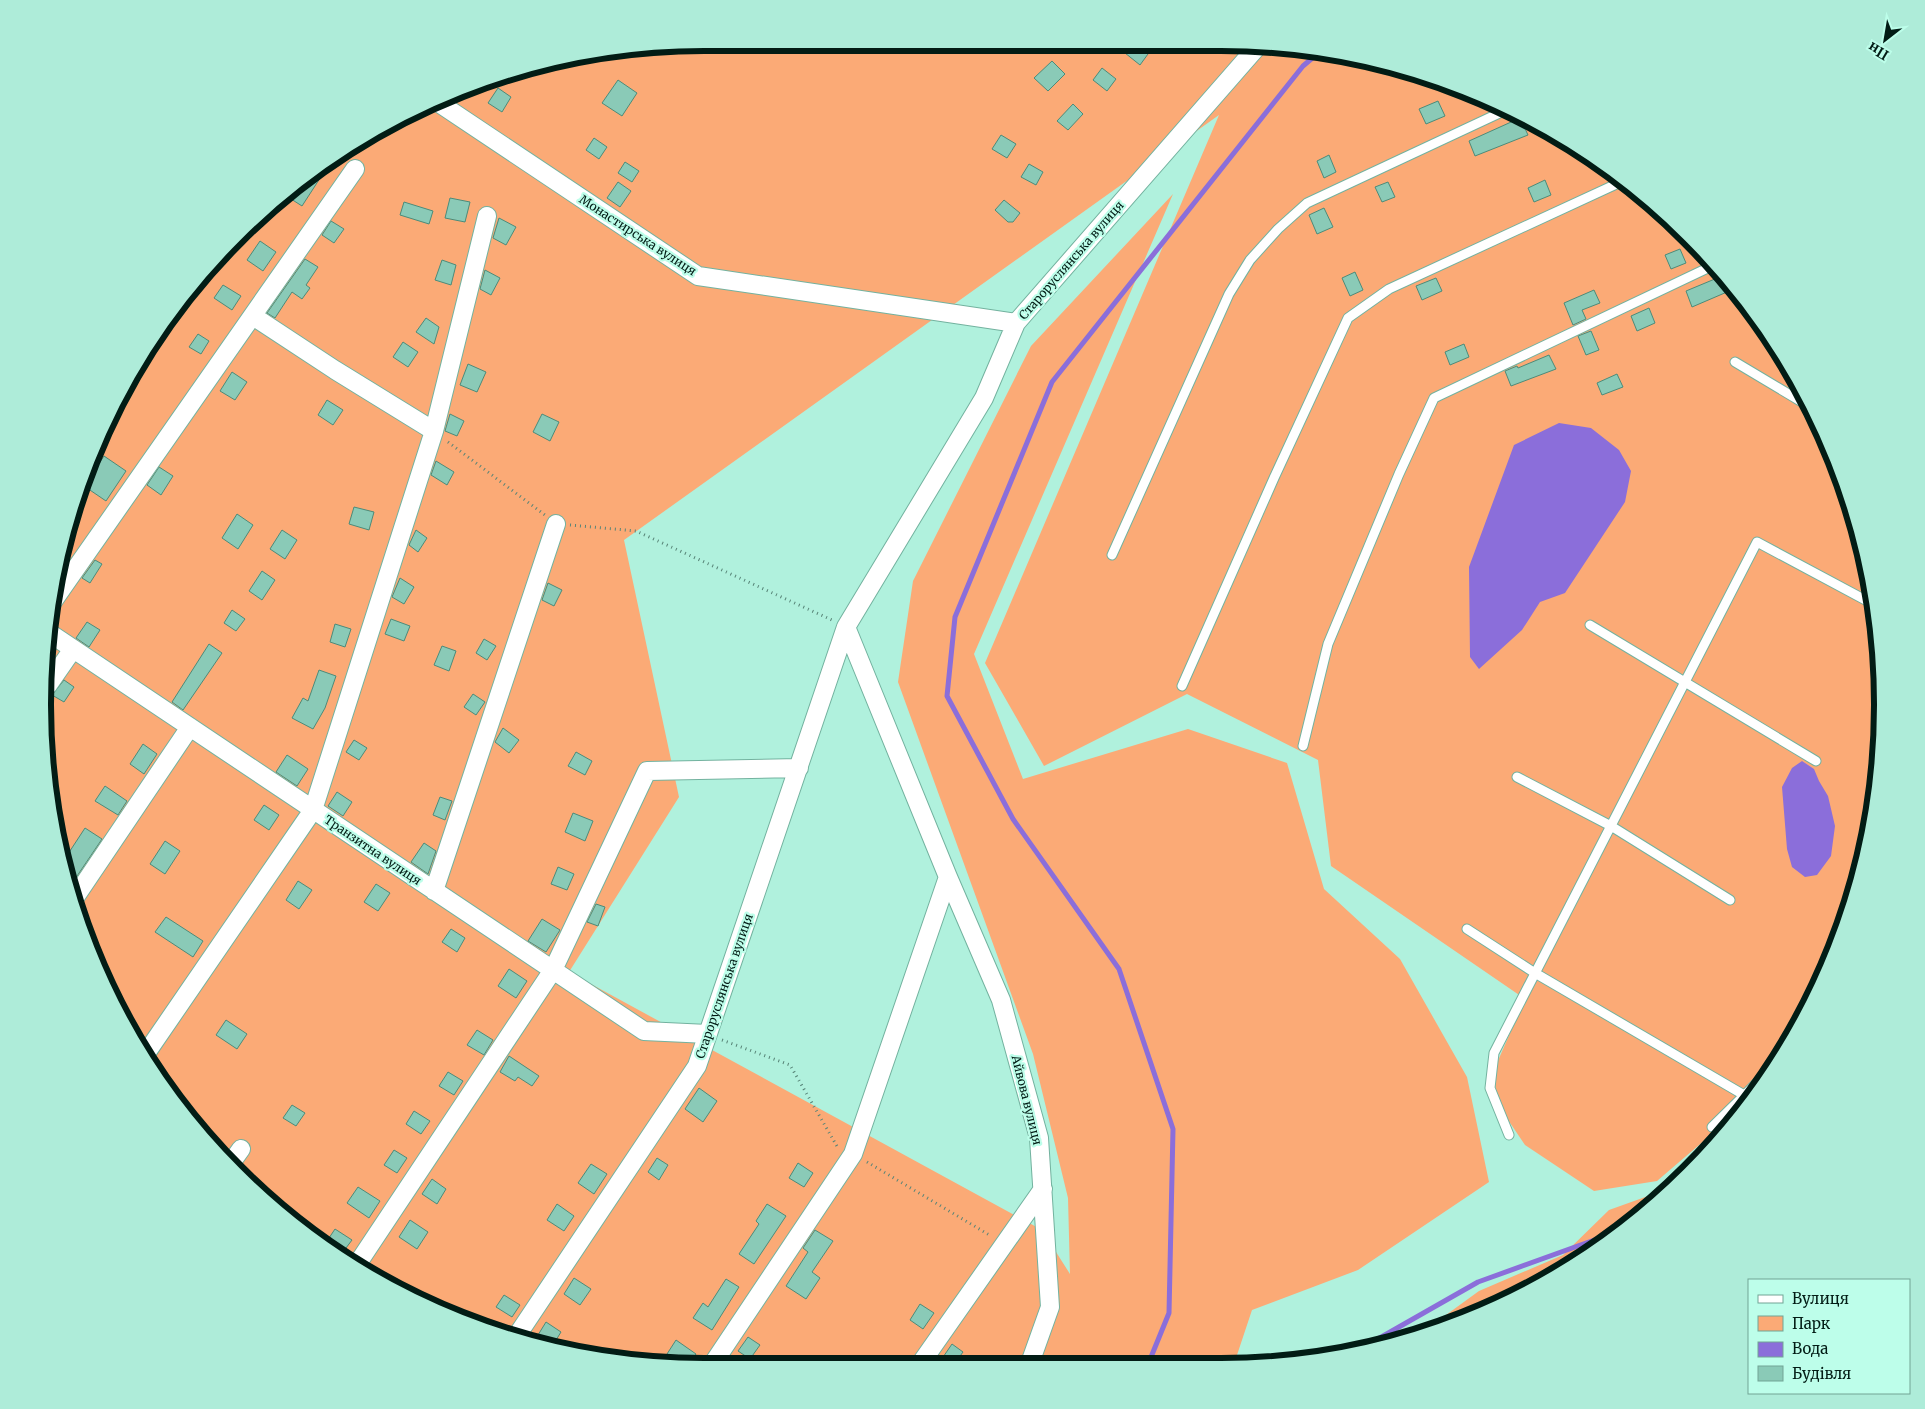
<svg xmlns="http://www.w3.org/2000/svg" width="1925" height="1409" viewBox="0 0 1925 1409" font-family="Merriweather,serif">
<style>
.green{fill:#fbaa76}
.water{fill:#8b6eda}
.lines{fill:none;stroke-linecap:round;stroke-linejoin:round}
.stream{stroke:#8b6eda;stroke-width:5}
.building{fill:#8acab7;stroke:#4c8b79}
.lane-casing{stroke:#73b29f;stroke-width:11}
.street-casing{stroke:#73b29f;stroke-width:20}
.path{stroke:#578477;stroke-width:3;stroke-dasharray:1 4;stroke-linecap:butt}
.lane{stroke:#fff;stroke-width:9}
.street{stroke:#fff;stroke-width:18}
.labels{text-anchor:middle;dominant-baseline:central;stroke-width:4.5;stroke-linejoin:round;paint-order:stroke}
.street-label{font-size:12px;fill:#021c15;stroke:#bdfeea}
.rim{fill:none;stroke:#021c15;stroke-width:6}
</style>
<rect width="100%" height="100%" fill="#b0f1dd"/>
<!-- green -->
<path class="green" d="M705 43H1221L1392 65 1474 93 1588 154 1657 207 1746 301 1814 411 1860 533 1881 661 1877 791 1847 917 1794 1035 1741 1109 1657 1181 1594 1191 1525 1145 1498 1105 1493 1072 1525 999 1331 866 1318 760 1187 694 1044 766 985 663 1219 115 624 540 679 797 569 972 1042 1230 1070 1274 1068 1198 1033 1054 898 682 913 581 1031 346 1173 194 974 654 1023 779 1188 729 1287 763 1324 889 1400 959 1467 1077 1489 1182 1358 1270 1252 1310 1235 1361 661 1365 533 1344 411 1298 268 1202 179 1108 93 958 48 791V618L65 533 111 412 207 268 337 154 451 93 533 65Z
M1695 1163 1624 1230 1474 1316 1428 1328 1479 1291 1563 1255 1609 1210 1662 1191Z"/>
<!-- water -->
<path class="water" d="M1559 423 1591 428 1619 450 1631 471 1625 502 1565 593 1540 602 1522 630 1479 669 1470 657 1469 567 1514 445Z
M1802 761 1814 769 1819 781 1828 796 1835 826 1831 856 1817 875 1805 877 1792 867 1787 849 1782 787 1792 768Z"/>
<g class="lines">
<!-- stream -->
<path class="stream" d="M1369 1344 1478 1282 1625 1229
M1149 1362 1169 1313 1173 1129 1119 969 1013 819 947 696 955 617 1052 382 1303 66 1316 55"/>
</g>
<!-- building -->
<path class="building" d="M1134 42 1148 54 1140 65 1125 53Z
M1052 61 1065 74 1048 91 1034 78Z
M1102 68 1116 79 1107 91 1093 80Z
M618 80 637 93 622 116 602 103Z
M498 88 511 97 502 112 488 103Z
M1438 101 1445 116 1426 124 1419 109Z
M1073 104 1083 114 1068 130 1057 121Z
M1520 118 1528 135 1475 156 1469 141Z
M1001 135 1016 144 1007 158 992 149Z
M594 138 607 147 599 159 586 150Z
M1329 155 1336 172 1324 178 1317 161Z
M625 162 639 171 632 182 618 173Z
M1029 164 1043 172 1036 185 1021 177Z
M323 167 326 169 302 206 288 197Z
M1545 180 1551 195 1534 202 1528 188Z
M618 182 631 191 620 207 607 198Z
M1388 182 1395 197 1382 202 1375 187Z
M450 198 470 202 465 222 445 218Z
M1004 200 1020 213 1013 222H1008L995 210Z
M404 202 433 211 429 224 400 215Z
M1324 208 1333 227 1317 234 1309 215Z
M499 218 516 227 506 245 493 238Z
M331 221 344 229 334 243 322 235Z
M260 241 276 252 263 271 247 260Z
M1680 249 1686 263 1671 269 1665 255Z
M305 259 318 267 306 285 310 288 302 299 292 292 275 318 267 313Z
M442 260 456 265 451 285 435 280Z
M485 270 500 278 491 295 480 289Z
M1355 272 1363 290 1350 296 1342 278Z
M1722 276 1734 289 1692 307 1686 291Z
M1436 278 1442 291 1422 300 1416 286Z
M223 285 241 296 232 310 214 298Z
M1594 290 1600 303 1582 310 1586 319 1573 325 1564 303Z
M1649 308 1655 323 1637 331 1631 316Z
M426 318 439 327 434 344 416 332Z
M1591 331 1599 350 1586 355 1578 336Z
M198 334 209 341 201 354 189 347Z
M403 342 418 352 408 367 393 357Z
M1464 344 1469 357 1450 365 1445 352Z
M1549 355 1556 369 1511 386 1505 371 1517 366 1518 368Z
M468 364 486 372 477 392 460 385Z
M232 372 247 382 235 400 220 391Z
M1617 374 1623 387 1602 395 1597 383Z
M327 400 343 410 333 425 318 415Z
M450 414 464 421 457 436 445 431Z
M542 414 559 422 550 441 533 432Z
M104 456 126 471 106 501 84 486Z
M436 461 454 472 447 485 431 475Z
M159 467 173 476 161 495 147 485Z
M354 507 374 512 369 530 349 524Z
M237 514 253 525 238 549 222 538Z
M282 530 297 540 285 559 270 549Z
M416 530 427 538 418 552 409 545Z
M95 560 102 564 90 583 82 578Z
M262 571 275 580 262 600 249 591Z
M400 578 414 587 404 604 392 597Z
M548 583 562 590 554 606 542 600Z
M232 610 245 619 236 631 224 623Z
M391 619 410 626 404 641 385 634Z
M87 622 100 630 89 647 76 638Z
M335 624 351 629 345 647 330 642Z
M484 639 496 646 487 660 476 653Z
M209 644 222 653 183 710 172 702Z
M442 646 456 651 449 671 434 665Z
M319 670 336 676 325 708 313 729 292 718 303 698 308 701Z
M64 680 74 687 64 702 52 695Z
M473 694 485 702 476 715 464 707Z
M503 728 519 740 509 753 495 742Z
M354 740 367 748 359 760 346 752Z
M143 744 157 754 144 774 130 764Z
M576 752 592 761 585 775 568 766Z
M287 755 308 769 297 786 276 772Z
M105 786 127 801 118 815 95 801Z
M337 792 352 802 343 816 328 806Z
M440 797 452 801 445 820 433 815Z
M264 805 279 815 269 830 254 820Z
M573 813 593 821 585 841 565 832Z
M85 828 102 839 73 882 66 857Z
M165 841 180 851 165 874 150 864Z
M424 843 436 851 428 874 411 862Z
M558 867 574 874 567 890 551 884Z
M298 881 312 890 299 909 286 900Z
M376 884 390 893 378 911 364 902Z
M596 904 605 907 598 926 587 922Z
M166 917 203 941 193 957 155 932Z
M542 919 560 930 546 952 528 941Z
M451 929 465 938 457 952 442 942Z
M509 969 527 981 516 998 498 986Z
M226 1020 247 1034 237 1049 216 1035Z
M477 1030 493 1040 484 1055 467 1045Z
M509 1056 539 1076 532 1086 518 1077 515 1081 500 1072Z
M448 1072 463 1081 454 1095 439 1086Z
M699 1088 717 1101 703 1122 685 1109Z
M292 1105 305 1113 296 1126 283 1118Z
M414 1111 430 1121 421 1134 406 1124Z
M394 1150 407 1158 397 1173 384 1165Z
M657 1158 668 1165 659 1180 648 1172Z
M798 1163 813 1173 804 1187 789 1178Z
M591 1164 607 1174 594 1194 578 1183Z
M432 1179 446 1189 437 1204 422 1194Z
M358 1187 380 1201 369 1218 347 1203Z
M557 1204 574 1216 564 1231 547 1220Z
M767 1204 786 1216 754 1264 739 1254 759 1224 756 1221Z
M410 1220 428 1232 417 1249 399 1237Z
M335 1229 352 1240 343 1252 327 1241Z
M815 1230 833 1241 812 1272 820 1278 806 1299 786 1286 808 1252 803 1248Z
M574 1278 591 1289 580 1305 564 1294Z
M726 1279 739 1287 712 1330 693 1318 703 1303 708 1307Z
M504 1295 520 1305 512 1317 496 1307Z
M920 1304 934 1313 923 1329 910 1320Z
M546 1322 561 1332 553 1345 538 1335Z
M748 1337 760 1345 750 1359 738 1351Z
M676 1340 696 1354 688 1365H683L667 1354Z
M952 1344 963 1352 955 1363H939Z"/>
<g class="lines">
<defs>
<path id="lane" d="M1735 362 1812 408
M1112 555 1229 294 1250 260 1278 229 1307 203 1506 110
M1590 625 1816 761
M1182 686 1274 478 1348 318 1389 289 1623 181
M1303 746 1328 644 1399 474 1434 398 1712 266
M1517 777 1611 826 1730 900
M1467 929 1535 973 1744 1095
M1712 1127 1768 1072
M1509 1135 1490 1088 1494 1053 1757 542 1871 603"/>
<path id="street" d="M436 101 698 276 1016 323
M253 316 335 370 434 431
M51 604 355 169
M48 632 644 1031 708 1034
M48 685 73 649
M434 891 556 524
M76 896 190 727
M147 1052 313 810 434 431 487 216
M231 1163 241 1149
M358 1263 553 970 647 771 799 768
M516 1337 697 1066 846 627
M921 1363 1043 1189
M1030 1363 1050 1307 1039 1138 1001 1000 948 877 846 627 984 398 1016 323 1257 47
M712 1365 853 1154 948 877"/>
</defs>
<!-- lane casing -->
<use href="#lane" class="lane-casing"/>
<!-- street casing -->
<use href="#street" class="street-casing"/>
<!-- path -->
<path class="path" d="M448 442 545 515
M570 525 636 531 832 620
M722 1040 790 1065 838 1148
M867 1162 991 1236"/>
<!-- lane -->
<use href="#lane" class="lane"/>
<!-- street -->
<use href="#street" class="street"/>
</g>
<g class="labels">
<!-- street labels -->
<g class="street-label">
<text transform="translate(638 235) rotate(33)">Монастирська вулиця</text>
<text transform="translate(1071 260) rotate(-49)">Староруслянська вулиця</text>
<text transform="translate(373 850) rotate(34)">Транзитна вулиця</text>
<text transform="translate(724 986) rotate(-71)">Староруслянська вулиця</text>
<text transform="translate(1027 1100) rotate(76)">Айвова вулиця</text>
</g>
</g>
<!-- crop -->
<path d="M0 0H1925V1409H0ZM704 51H1221A653 653 0 0 1 1874 704V705A653 653 0 0 1 1221 1358H704A653 653 0 0 1 51 705V704A653 653 0 0 1 704 51Z" fill="#aeecd9" fill-rule="evenodd"/>
<path class="rim" d="M704 51H1221A653 653 0 0 1 1874 704V705A653 653 0 0 1 1221 1358H704A653 653 0 0 1 51 705V704A653 653 0 0 1 704 51Z"/>
<!-- legend -->
<rect x="1748" y="1279" width="162" height="115" fill="#bdfeea" stroke="#72a495"/>
<rect x="1758" y="1295" width="25" height="8" fill="#ffffff" stroke="#72a495"/>
<text x="1792" y="1304" font-size="15" fill="#021c15">Вулиця</text>
<rect x="1758" y="1316" width="25" height="15" fill="#fbaa76" stroke="#72a495"/>
<text x="1792" y="1329" font-size="15" fill="#021c15">Парк</text>
<rect x="1758" y="1342" width="25" height="15" fill="#8b6eda" stroke="#72a495"/>
<text x="1792" y="1354" font-size="15" fill="#021c15">Вода</text>
<rect x="1758" y="1366" width="25" height="15" fill="#8acab7" stroke="#72a495"/>
<text x="1792" y="1379" font-size="15" fill="#021c15">Будівля</text>
<!-- north arrow -->
<g transform="translate(1885 40) rotate(211)" stroke="#bdfeea" stroke-width="4" paint-order="stroke">
<path d="M0-4L9 19L0 12L-9 19Z" fill="#021c15"/>
<text y="-8" font-size="14" font-weight="bold" text-anchor="middle" fill="#021c15">Пн</text>
</g>
</svg>
